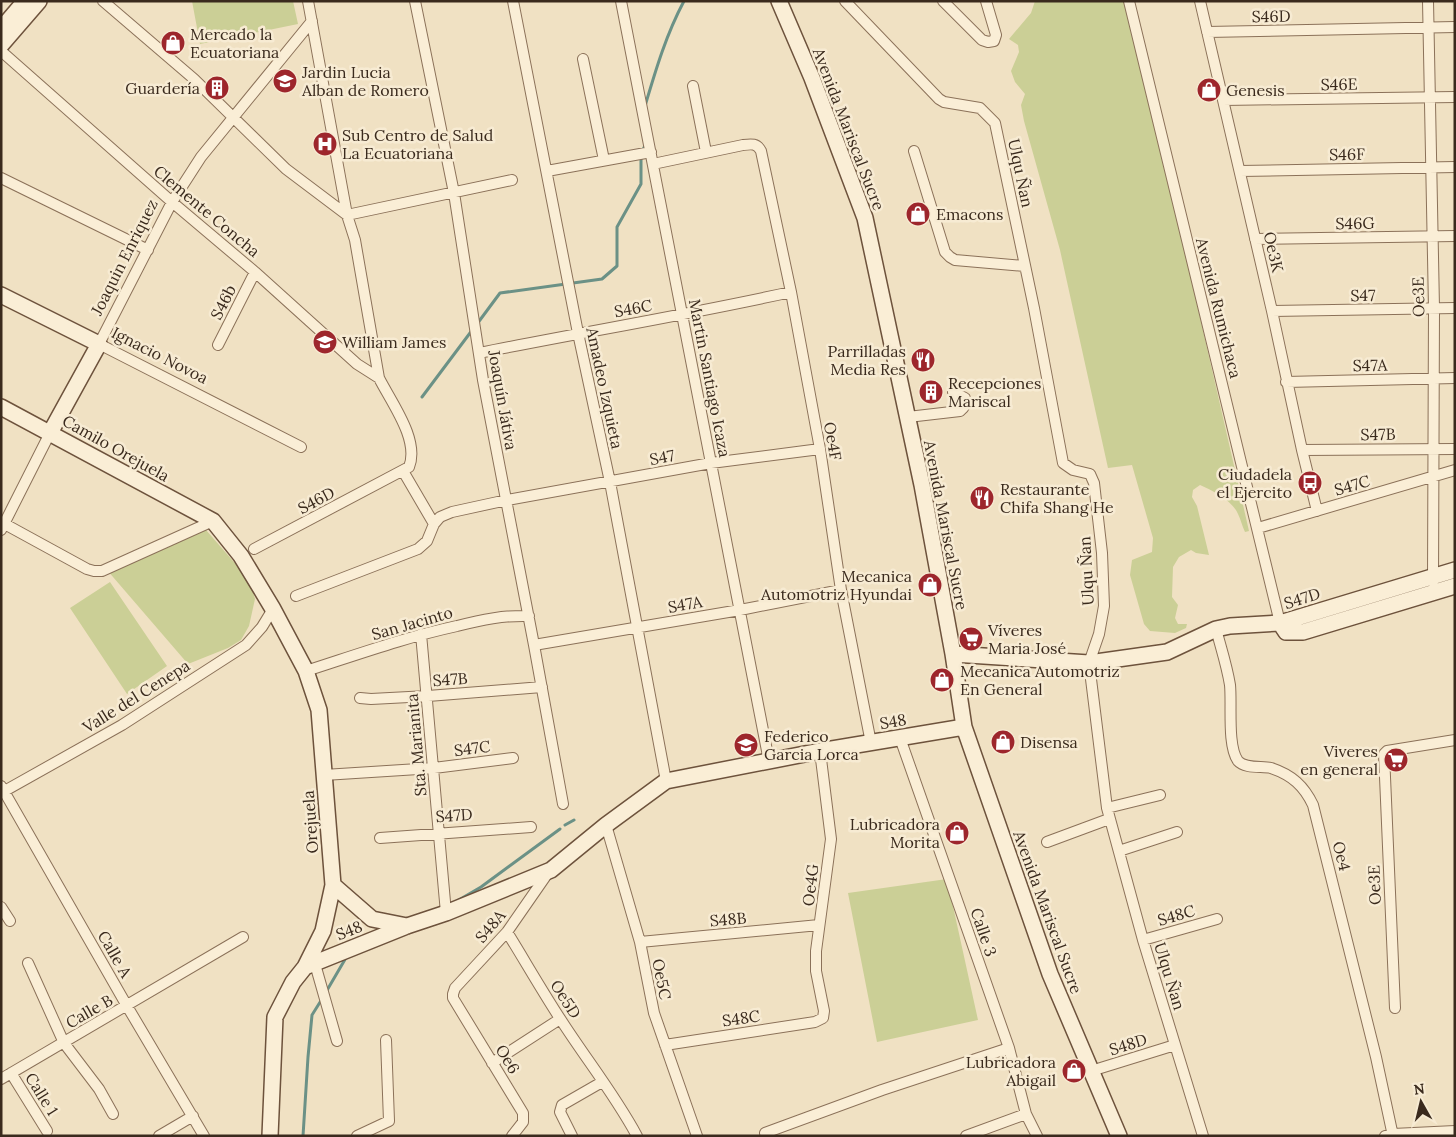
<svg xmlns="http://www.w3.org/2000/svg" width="1456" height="1137" viewBox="0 0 1456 1137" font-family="Lora,serif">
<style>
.green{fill:#cbcf96}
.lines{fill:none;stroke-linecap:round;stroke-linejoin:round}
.stream{stroke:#6b9186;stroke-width:3}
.street-casing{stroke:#8b7159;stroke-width:12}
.secondary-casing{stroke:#6d523c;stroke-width:18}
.street{stroke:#faeed6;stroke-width:10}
.secondary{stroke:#faeed6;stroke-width:15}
.labels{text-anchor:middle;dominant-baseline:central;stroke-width:5;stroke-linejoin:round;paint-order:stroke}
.street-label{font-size:16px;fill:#3a2a1d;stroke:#f7ebd3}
.poi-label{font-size:16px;fill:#3a2a1d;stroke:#f7ebd3;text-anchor:start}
</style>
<rect width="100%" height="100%" fill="#f0e1c3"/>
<!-- green -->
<path class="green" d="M192 1H293L298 24 200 44Z
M1035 1H1124L1177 217 1249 531 1245 532C1242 526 1241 520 1238 514 1233 501 1212 490 1200 485L1193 490 1192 497 1197 506 1209 555 1196 553 1191 550 1179 557 1173 567 1172 597 1178 605 1175 618 1178 624H1187L1186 628 1175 633 1150 631 1144 624 1130 575 1132 560 1152 552 1153 538 1132 465 1108 468 1060 250 1024 121 1021 105 1025 94 1015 82 1011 71 1019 52 1018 45 1009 39 1031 13Z
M206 530 240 569 252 588 255 599 249 626 241 640 228 648 188 664 107 570Z
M110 582 167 666 127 694 70 608Z
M947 879 978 1020 877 1042 848 893Z"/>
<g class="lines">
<!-- stream -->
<path class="stream" d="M645 106C656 69 666 35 684 1
M477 324 500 293 602 279 617 266V227L641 184V153L646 144
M422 397 473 329
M565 825 574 820
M457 901 481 887 560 829
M326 992 347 956
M303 1136 308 1057 312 1015 322 999"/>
<defs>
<path id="street" d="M103 1 194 79 286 169 347 215 512 180
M415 1 454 193 483 380 534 645 563 804
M513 1 578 333 610 482 666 781
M621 1 769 761
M845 1 939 99 944 102 980 108 995 123 1034 308 1063 463 1073 470 1090 474 1094 483 1102 553 1104 606 1099 634 1089 663 1107 808 1143 940 1203 1136
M943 1 982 40 988 42 994 41 996 35 986 1
M1129 1 1280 623
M1200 1 1272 311 1302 450 1317 511
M1428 1 1434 308 1433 582
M1207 32 1455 27
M1 51 172 202 255 272 357 364 379 378 355 240 347 215 308 1
M583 59 604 160
M693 86 706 152
M1223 100 1455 97
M914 151 945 252 950 257 955 260 1025 266
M653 164 743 145C751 144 757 143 761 151L791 292 820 449 841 590 871 743
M547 171 651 152
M1240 171 1455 167
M1 178 148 250
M1255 239 1455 236
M1272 311 1455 308
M218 345 255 272
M479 353C583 332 687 315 791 292
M1286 382 1455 378
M908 417 960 411C965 407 966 405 965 398L953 392
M301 447 99 344 172 202 201 157 312 21
M1302 450 1455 449
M403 471 434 524
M1 522 87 569 94 571H102L213 521
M1258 528 1455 470
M1 530 50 433
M254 549 409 467C420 440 391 402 379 378
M296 596 418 549 427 541 434 524 440 517 452 512 507 500 711 463 820 449
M1216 629C1221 648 1227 666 1230 685 1232 704 1227 746 1238 761 1245 769 1262 766 1271 768 1292 775 1304 786 1313 805L1376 1057 1393 1136
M421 634 446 913
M534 645 740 610 841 590
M306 671C356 655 406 637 457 626 481 620 504 615 529 616
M360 698 371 699 428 696 542 687
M900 738 1009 1048 1026 1114 1037 1136
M324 775 434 768 513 758
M1 786 127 1006 204 1136
M1 793 122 725 246 645 262 627 273 609
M1107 808 1160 795
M606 825 640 942 654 1013 697 1136
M380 838 531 827
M1047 842 1109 819
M1119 851 1177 832
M1 907 10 921
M507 932C525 961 542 991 561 1020 586 1059 615 1095 637 1136
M1143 940 1217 919
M640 942 819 925
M28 963 64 1043 99 1089 113 1114
M315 964 337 1041
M1395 1008 1384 754 1387 751 1455 740
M665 1045 815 1022 823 1018 824 1011 816 971V951L831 839 820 751
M492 1063 560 1019
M1091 1071 1175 1045
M11 1073 47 1131
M1 1079 243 937
M765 1133 882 1090 1009 1048
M159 1136 193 1116
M357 1136 389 1121 386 1040
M512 1136 523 1122V1113L453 998V994L455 988 507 932 550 870
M572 1136 560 1112 562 1105 602 1082
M966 1136 1026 1114
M1385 1136 1393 1134 1455 1131"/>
<path id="secondary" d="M779 1 812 78 865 218 922 485 953 654 964 727 1050 974 1119 1136
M1 29 25 1
M1 45 39 1
M1 295 99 344 50 433
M1 407 213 521 241 556 273 609 306 671 319 710 333 885 323 931 305 967 293 982 275 1017 270 1136
M1280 623 1286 632H1303L1455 586
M953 654 1089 663 1167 652 1216 629 1230 626 1280 623 1455 570
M333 885 372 919 407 926
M305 967 407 926 446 913 551 870 606 825 666 781 820 751 964 727"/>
</defs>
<!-- street casing -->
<use href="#street" class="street-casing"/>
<!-- secondary casing -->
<use href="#secondary" class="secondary-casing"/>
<!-- street -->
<use href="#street" class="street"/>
<!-- secondary -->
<use href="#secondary" class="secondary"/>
</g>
<!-- icons -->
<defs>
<symbol id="shop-disc" viewBox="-11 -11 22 22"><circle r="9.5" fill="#9d262c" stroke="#f7ebd3"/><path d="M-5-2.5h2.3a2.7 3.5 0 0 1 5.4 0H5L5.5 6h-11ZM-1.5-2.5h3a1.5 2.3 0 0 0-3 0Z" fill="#fff"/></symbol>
<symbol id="school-disc" viewBox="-11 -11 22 22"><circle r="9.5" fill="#9d262c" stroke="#f7ebd3"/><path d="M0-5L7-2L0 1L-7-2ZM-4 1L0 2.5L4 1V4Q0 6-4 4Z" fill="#fff"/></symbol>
<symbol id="building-disc" viewBox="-11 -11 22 22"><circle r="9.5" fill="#9d262c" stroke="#f7ebd3"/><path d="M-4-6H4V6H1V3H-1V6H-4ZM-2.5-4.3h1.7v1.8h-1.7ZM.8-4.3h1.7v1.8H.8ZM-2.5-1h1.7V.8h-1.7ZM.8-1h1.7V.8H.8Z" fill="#fff"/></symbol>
<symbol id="hospital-disc" viewBox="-11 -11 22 22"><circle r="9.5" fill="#9d262c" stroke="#f7ebd3"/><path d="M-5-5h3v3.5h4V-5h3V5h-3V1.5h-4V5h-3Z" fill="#fff"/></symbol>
<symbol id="restaurant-disc" viewBox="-11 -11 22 22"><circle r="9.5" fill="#9d262c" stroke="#f7ebd3"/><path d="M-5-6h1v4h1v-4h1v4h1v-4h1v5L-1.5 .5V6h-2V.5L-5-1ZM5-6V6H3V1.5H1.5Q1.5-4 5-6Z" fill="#fff"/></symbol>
<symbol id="bus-disc" viewBox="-11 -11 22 22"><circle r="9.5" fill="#9d262c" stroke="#f7ebd3"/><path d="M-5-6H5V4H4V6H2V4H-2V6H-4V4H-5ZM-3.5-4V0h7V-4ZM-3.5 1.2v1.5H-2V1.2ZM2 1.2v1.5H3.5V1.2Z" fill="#fff"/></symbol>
<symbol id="supermarket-disc" viewBox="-11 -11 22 22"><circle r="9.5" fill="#9d262c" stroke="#f7ebd3"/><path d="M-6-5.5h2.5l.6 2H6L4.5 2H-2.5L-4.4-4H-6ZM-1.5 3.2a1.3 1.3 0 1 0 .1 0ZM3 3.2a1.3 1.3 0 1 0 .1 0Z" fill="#fff"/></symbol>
</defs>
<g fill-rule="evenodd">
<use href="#shop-disc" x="159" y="29" width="28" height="28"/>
<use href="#school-disc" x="271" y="67" width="28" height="28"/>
<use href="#building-disc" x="203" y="74" width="28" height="28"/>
<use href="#shop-disc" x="1195" y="76" width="28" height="28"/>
<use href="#hospital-disc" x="311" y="130" width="28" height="28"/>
<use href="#shop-disc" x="904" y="200" width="28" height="28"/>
<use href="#school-disc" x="311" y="328" width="28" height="28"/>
<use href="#restaurant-disc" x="909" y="346" width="28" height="28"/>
<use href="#building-disc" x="917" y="378" width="28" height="28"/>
<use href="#bus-disc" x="1296" y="469" width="28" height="28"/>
<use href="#restaurant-disc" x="968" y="484" width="28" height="28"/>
<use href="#shop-disc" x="916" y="571" width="28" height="28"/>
<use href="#supermarket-disc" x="957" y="625" width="28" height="28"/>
<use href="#shop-disc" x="928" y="666" width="28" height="28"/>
<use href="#shop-disc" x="989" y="728" width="28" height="28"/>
<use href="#school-disc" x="732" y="731" width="28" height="28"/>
<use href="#supermarket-disc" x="1382" y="746" width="28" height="28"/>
<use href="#shop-disc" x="943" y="819" width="28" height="28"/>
<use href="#shop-disc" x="1060" y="1057" width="28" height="28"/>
</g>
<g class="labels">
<!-- street labels -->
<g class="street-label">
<text transform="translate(1271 16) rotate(-1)">S46D</text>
<text transform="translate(1339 84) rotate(-1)">S46E</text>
<text transform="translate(849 129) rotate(69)">Avenida Mariscal Sucre</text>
<text transform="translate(1347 154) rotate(-1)">S46F</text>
<text transform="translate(1021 173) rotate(78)">Ulqu Ñan</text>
<text transform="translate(207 211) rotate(40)">Clemente Concha</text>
<text transform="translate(1355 223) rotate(-1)">S46G</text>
<text transform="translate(1274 252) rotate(77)">Oe3K</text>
<text transform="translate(124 257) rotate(-63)">Joaquin Enriquez</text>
<text transform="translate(1363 295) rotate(-1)">S47</text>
<text transform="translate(1418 297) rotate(-91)">Oe3E</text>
<text transform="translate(223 302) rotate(-63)">S46b</text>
<text transform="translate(633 308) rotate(-10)">S46C</text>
<text transform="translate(1219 308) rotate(76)">Avenida Rumichaca</text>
<text transform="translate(160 355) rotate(27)">Ignacio Novoa</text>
<text transform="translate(1370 365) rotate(-1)">S47A</text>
<text transform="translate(710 378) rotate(79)">Martin Santiago Icaza</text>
<text transform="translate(605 388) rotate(78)">Amadeo Izquieta</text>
<text transform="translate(503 400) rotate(80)">Joaquín Játiva</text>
<text transform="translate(1378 434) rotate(-1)">S47B</text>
<text transform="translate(833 441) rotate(80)">Oe4F</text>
<text transform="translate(116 448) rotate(29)">Camilo Orejuela</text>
<text transform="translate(662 457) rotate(-11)">S47</text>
<text transform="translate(1352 485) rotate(-16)">S47C</text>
<text transform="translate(316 500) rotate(-28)">S46D</text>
<text transform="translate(946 525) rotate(79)">Avenida Mariscal Sucre</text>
<text transform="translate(1086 571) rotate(-93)">Ulqu Ñan</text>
<text transform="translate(1302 598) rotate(-17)">S47D</text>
<text transform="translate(685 604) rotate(-10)">S47A</text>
<text transform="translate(412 623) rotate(-16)">San Jacinto</text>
<text transform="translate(450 679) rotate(-4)">S47B</text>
<text transform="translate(136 696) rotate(-32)">Valle del Cenepa</text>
<text transform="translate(893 721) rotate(-10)">S48</text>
<text transform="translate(416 745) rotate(-95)">Sta. Marianita</text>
<text transform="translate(472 748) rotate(-7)">S47C</text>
<text transform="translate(454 815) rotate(-4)">S47D</text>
<text transform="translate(310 822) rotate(-94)">Orejuela</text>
<text transform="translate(1342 856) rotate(76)">Oe4</text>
<text transform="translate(810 885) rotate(-83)">Oe4G</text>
<text transform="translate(1374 885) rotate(-92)">Oe3E</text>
<text transform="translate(1048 912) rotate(70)">Avenida Mariscal Sucre</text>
<text transform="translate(1176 915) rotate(-16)">S48C</text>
<text transform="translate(728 919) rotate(-5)">S48B</text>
<text transform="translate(490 926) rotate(-50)">S48A</text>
<text transform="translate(349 930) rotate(-22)">S48</text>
<text transform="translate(984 932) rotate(71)">Calle 3</text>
<text transform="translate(115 954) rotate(60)">Calle A</text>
<text transform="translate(1170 976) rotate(73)">Ulqu Ñan</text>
<text transform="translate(662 979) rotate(79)">Oe5C</text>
<text transform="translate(566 999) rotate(58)">Oe5D</text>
<text transform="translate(89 1011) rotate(-30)">Calle B</text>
<text transform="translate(741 1018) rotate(-8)">S48C</text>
<text transform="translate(1128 1044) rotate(-17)">S48D</text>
<text transform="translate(508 1059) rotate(59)">Oe6</text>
<text transform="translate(42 1094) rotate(58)">Calle 1</text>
</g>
<!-- poi labels -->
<g class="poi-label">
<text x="190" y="34">Mercado la<tspan x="190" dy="18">Ecuatoriana</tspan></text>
<text x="302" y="72">Jardin Lucia<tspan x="302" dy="18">Alban de Romero</tspan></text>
<text x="200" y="88" text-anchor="end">Guardería</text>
<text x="1226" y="90">Genesis</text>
<text x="342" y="135">Sub Centro de Salud<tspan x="342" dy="18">La Ecuatoriana</tspan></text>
<text x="936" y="214">Emacons</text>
<text x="342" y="342">William James</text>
<text x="906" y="351" text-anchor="end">Parrilladas<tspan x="906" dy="18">Media Res</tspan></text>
<text x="948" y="383">Recepciones<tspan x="948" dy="18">Mariscal</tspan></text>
<text x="1292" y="474" text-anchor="end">Ciudadela<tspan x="1292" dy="18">el Ejercito</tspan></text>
<text x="1000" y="489">Restaurante<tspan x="1000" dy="18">Chifa Shang He</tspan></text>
<text x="912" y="576" text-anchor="end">Mecanica<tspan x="912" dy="18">Automotriz Hyundai</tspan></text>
<text x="988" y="630">Víveres<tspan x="988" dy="18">Maria José</tspan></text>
<text x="960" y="671">Mecanica Automotriz<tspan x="960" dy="18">En General</tspan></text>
<text x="764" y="736">Federico<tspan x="764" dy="18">Garcia Lorca</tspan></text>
<text x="1020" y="742">Disensa</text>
<text x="1378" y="751" text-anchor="end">Viveres<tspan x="1378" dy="18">en general</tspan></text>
<text x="940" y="824" text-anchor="end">Lubricadora<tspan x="940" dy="18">Morita</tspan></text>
<text x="1056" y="1062" text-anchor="end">Lubricadora<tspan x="1056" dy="18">Abigail</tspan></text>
</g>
</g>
<!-- border -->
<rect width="1456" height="1137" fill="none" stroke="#3a2a1d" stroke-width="5"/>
<!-- north arrow -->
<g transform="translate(1421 1102) rotate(352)" stroke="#f7ebd3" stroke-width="4" paint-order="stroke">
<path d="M0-4L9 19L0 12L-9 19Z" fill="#3a2a1d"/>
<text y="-8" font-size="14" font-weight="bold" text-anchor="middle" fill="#3a2a1d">N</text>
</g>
</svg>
